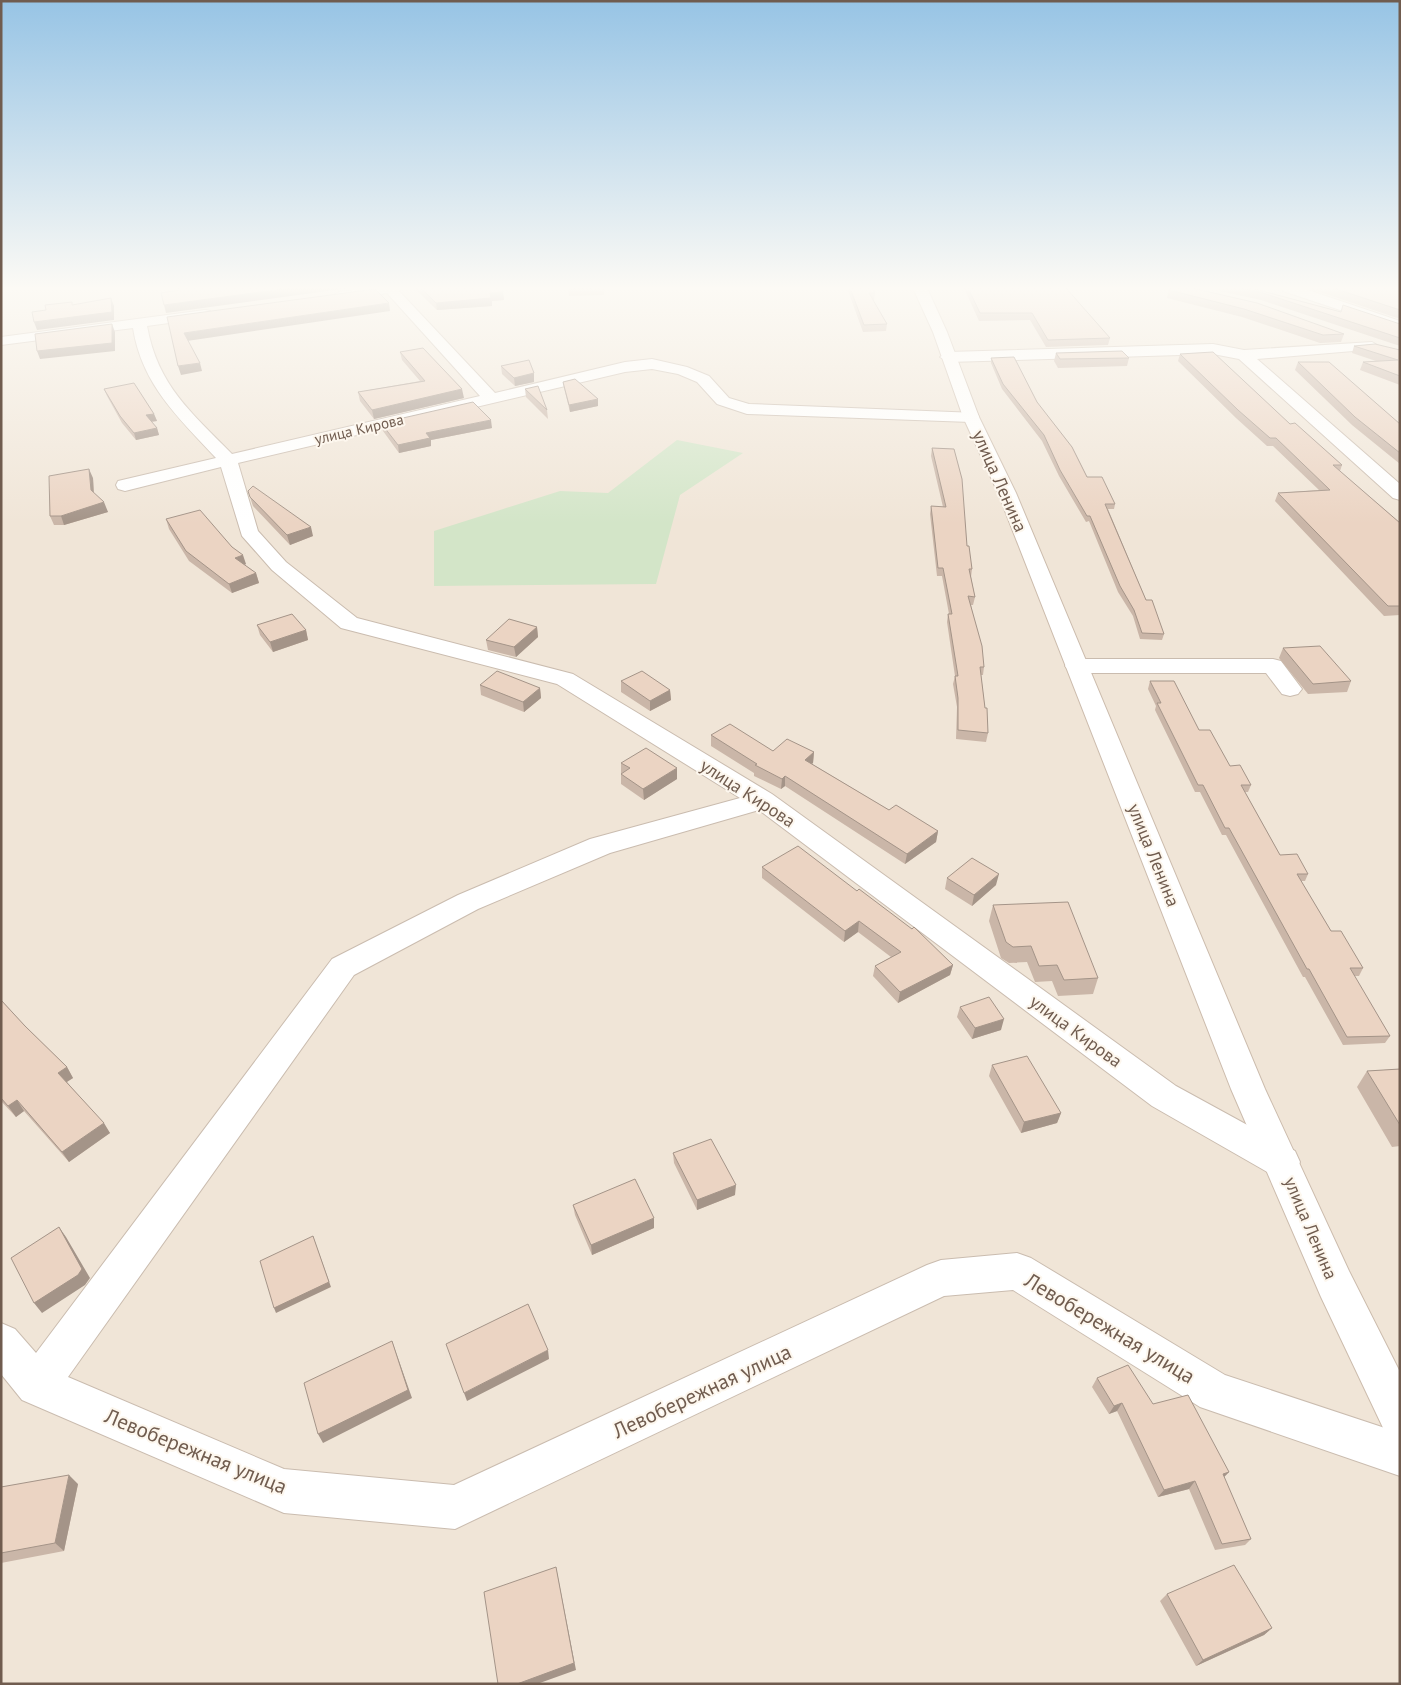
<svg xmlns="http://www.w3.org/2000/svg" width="1401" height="1685" viewBox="0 0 1401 1685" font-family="'PT Sans',sans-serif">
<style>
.residential{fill:#f0e5d7}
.green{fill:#d3e5c8}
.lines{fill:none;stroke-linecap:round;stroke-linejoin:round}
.minor-casing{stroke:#cabcaf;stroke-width:2}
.secondary-casing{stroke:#ccbcad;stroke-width:2}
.minor{fill:#fff;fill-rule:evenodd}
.secondary{fill:#fff;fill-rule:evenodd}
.wall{fill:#cab6a8}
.shaded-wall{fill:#a49488}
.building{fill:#ebd4c3;stroke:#a49488}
.labels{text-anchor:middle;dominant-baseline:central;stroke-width:4;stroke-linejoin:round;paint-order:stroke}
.far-street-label{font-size:15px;fill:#705c4f;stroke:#fdf7ee}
.street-label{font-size:18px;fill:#705c4f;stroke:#fdf7ee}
.near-street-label{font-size:21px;fill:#705c4f;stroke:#fdf7ee}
</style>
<rect width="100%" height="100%" fill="#f9f3e8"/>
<!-- residential -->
<path class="residential" d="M1 288H1400V1684H1Z"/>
<!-- green -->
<path class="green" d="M677 440 743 453 680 495 656 584 434 586V531L560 491 608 493Z"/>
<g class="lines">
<defs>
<path id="minor" d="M366 288H402L399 291 495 393 625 362 652 359 687 367 709 376 729 398 749 404 977 413 979 417 977 421 971 422 747 414 717 404 697 382 678 374 652 369 625 372 238 463 258 531 286 562 357 618 573 674 772 794 1176 1086 1295 1151 1300 1162 1295 1173 1282 1178 1269 1173 1152 1106 759 810 610 853 478 909 354 975 68 1377 284 1469 454 1485 927 1265 941 1260 1017 1253 1031 1258 1225 1375 1400 1433V1476L1200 1407 1013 1290 944 1296 455 1529 284 1513 22 1400 1 1374V1323L15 1329 36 1353 332 959 458 895 590 839 740 798 557 684 341 628 272 570 242 536 221 467 125 491 118 489 116 485 118 481 216 458C178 417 142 385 133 328L1 345V337L205 310 210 311 212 314 205 318 147 326C158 386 191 412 232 454L480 396 387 293 339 300 332 296 339 292Z
M1281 288H1302L1400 321V330L1283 291Z
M1372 342 1379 346 1377 349 1257 359 1400 484V500L1393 498 1239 359 1213 354 948 362 940 357 948 352 1213 344 1244 350Z
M1077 659H1273L1281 661 1302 689 1298 694 1290 696 1282 694 1266 673H1077L1069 671 1065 666 1069 661Z"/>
<path id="secondary" d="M913 288H927L947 332 979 417 1016 493 1265 1089 1349 1271 1400 1372V1438L1385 1432 1321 1297 1231 1089 998 493 963 417 933 332Z"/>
</defs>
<!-- minor casing -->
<use href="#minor" class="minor-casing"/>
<!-- secondary casing -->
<use href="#secondary" class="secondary-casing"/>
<!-- minor -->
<use href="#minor" class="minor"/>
<!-- secondary -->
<use href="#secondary" class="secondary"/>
</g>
<!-- wall -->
<path class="wall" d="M414 288H502L503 292 504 300 492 301V306L437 310Z
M568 288H604V295L569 296Z
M847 288H872L875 293 874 300H873L887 324 886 331 863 332Z
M964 288H1066L1110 338 1108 345 1046 347 1030 320 979 321Z
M1169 288H1192L1344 334 1341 342 1320 343 1242 317 1167 298Z
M1219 288H1251L1341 312 1400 324V346L1261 300 1219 291Z
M1308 288H1400V319Z
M1354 346 1400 350V385L1360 370 1363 362 1376 361 1352 353Z
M400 352 464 398 374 419 360 401 358 392 420 381 402 360Z
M1056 353 1129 358 1127 366 1058 368 1054 361Z
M1180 354 1290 424 1342 465 1340 471 1400 523V615L1384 616 1275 501 1278 493 1319 490 1273 446H1267L1236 418 1178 361Z
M991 358 1037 402 1087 477 1115 504 1114 509H1108L1146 600 1164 634 1162 640 1140 639 1133 616 1118 592 1089 521 1086 522 1059 476 1042 441 1002 389 991 363Z
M1298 362 1400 424V464L1352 425 1295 370Z
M501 366 534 382 515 386 502 374Z
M563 382 598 406 570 412 564 388Z
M104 389 154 414 157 421 151 422 157 428 159 435 136 440 122 423 107 396Z
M525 389 547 410 548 419 526 397Z
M381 423 492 428 431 440V446L399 453 383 431Z
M932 448 967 546 972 569 971 577 975 597 973 605H971L984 667 983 675H981L988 733 986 742 956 739 957 707 953 684 955 676 947 622 948 614H949L942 576H937L930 514 931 506 943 507 931 456Z
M93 478 94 493 108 512 64 525H54L50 516Z
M248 491 313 536 290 545 253 506Z
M166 519 246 564 245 565 256 573 259 583 232 593 189 561 169 529Z
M257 625 306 630 308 640 273 652 260 635Z
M537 627 538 637 516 657 488 650 486 640Z
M1283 648 1351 681 1347 692 1308 694 1279 658Z
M621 681 670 690 671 700 650 711 621 692Z
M1150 681 1199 730 1230 766 1251 785 1248 792H1245L1280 855 1308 874 1305 881H1301L1331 931 1363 968 1359 976H1354L1390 1036 1385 1043 1343 1045 1305 977H1303L1226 835H1222L1200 792H1195L1155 710 1156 706 1148 689Z
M480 685 540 688 541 698 524 712 481 695Z
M711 735 773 751 814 752 813 763 812 764 889 810 938 831 936 842 905 864 785 786 781 789 754 776V773L711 746Z
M621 763 677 779 644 800 621 784Z
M762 867 857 891 953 965 950 975 898 1003 873 976 875 966 891 957 858 932 844 942 762 878Z
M947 878 996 885 972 906 945 889Z
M993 905 1098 978 1093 994 1058 996 1052 981 1035 982 1027 962 1009 963 1001 958 989 921Z
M1 1000 25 1026 67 1067 73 1078 67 1082 110 1133 69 1162 24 1111 16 1117 1 1101Z
M960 1007 1001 1030 972 1039 957 1017Z
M992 1065 1061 1113 1057 1123 1021 1133 989 1076Z
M1400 1069V1146L1392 1147 1357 1087 1367 1071Z
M673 1153 735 1195 697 1210 674 1163Z
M573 1205 654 1228 592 1255 575 1215Z
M1097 1378 1153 1404 1229 1472 1224 1477 1251 1539 1245 1545 1215 1550 1189 1489 1158 1497 1117 1411 1109 1414 1092 1387Z
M78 1484 64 1551 1 1563V1487Z
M1167 1594 1272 1628 1264 1635 1196 1666 1160 1601Z"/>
<!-- shaded-wall -->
<path class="shaded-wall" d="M291 288H349L166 313 164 305Z
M503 292 504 300 492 301V306L437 310 436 303 490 293Z
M111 298 114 306V320L37 330 34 322Z
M389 303 390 311 187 341 184 333Z
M112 324 115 332V351L40 359 37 351Z
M200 363 202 371 181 375 178 366Z
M534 373V382L515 386 514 378Z
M462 389 464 398 374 419 372 410Z
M598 399V406L570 412 569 405Z
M154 414 157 421 148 422 146 415Z
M491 420 492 428 431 440V446L399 453 398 445 426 433Z
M157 428 159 435 136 440 134 433Z
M89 469 93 478 94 499 91 490Z
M104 502 108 512 64 525 61 516Z
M311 527 313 536 290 545 287 535Z
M243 555 246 564 238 567 235 558Z
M256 573 259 583 232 593 229 584Z
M537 627 538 637 516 657 514 647Z
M306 630 308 640 273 652 270 642Z
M540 688 541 698 524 712 523 702Z
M670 690 671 700 650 711V701Z
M814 752 813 763 804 770 805 760Z
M677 768V779L644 800 643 789Z
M785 776V786L781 789 782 779Z
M938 831 936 842 905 864 907 854Z
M999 874 996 885 972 906 974 895Z
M859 921 858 932 844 942 845 931Z
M953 965 950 975 898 1003 900 992Z
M1004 1019 1001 1030 972 1039 975 1028Z
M67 1067 73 1078 65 1083 58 1073Z
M17 1100 24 1111 16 1117 8 1106Z
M1061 1113 1057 1123 1021 1133 1024 1122Z
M104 1123 110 1133 69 1162 62 1152Z
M736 1185 735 1195 697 1210V1200Z
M654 1218V1228L592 1255 591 1245Z
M59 1227 66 1237 90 1278 85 1285 42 1313 34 1303Z
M313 1236 331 1287 276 1313 274 1308Z
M392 1341 412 1398 323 1443 318 1434Z
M548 1350 549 1359 467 1401 464 1393Z
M1122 1403 1117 1411 1109 1414 1114 1406Z
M1229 1472 1222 1479 1223 1474Z
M69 1475 78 1484 64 1551 55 1543Z
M1195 1481 1189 1489 1158 1497 1164 1490Z
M556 1567 576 1670 537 1684H517Z
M1272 1628 1264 1635 1196 1666 1203 1660Z"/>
<!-- building -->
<path class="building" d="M178 288H291L164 305 161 293 179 290Z
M421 288H502L503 292 490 293 491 298 436 303Z
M568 288H593L568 289Z
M850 288H872L875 293H869L887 324 864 325Z
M968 288H1066L1110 338 1048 340 1032 313H980Z
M1169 288H1192L1257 303 1344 334 1323 335 1244 309 1169 290Z
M1241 288H1251L1341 312 1343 305 1400 324V338L1263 293Z
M1333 288H1400V310Z
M375 289 389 303 184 333 200 363 178 366 167 317Z
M111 298 112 312 34 322 32 312 46 310 45 305 72 302V305Z
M112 324V343L37 351 35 334Z
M1375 344 1400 350V376L1363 362 1398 360 1354 346Z
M423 348 462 389 372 410 358 392 425 381 400 352Z
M1122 351 1129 358 1060 359 1056 353Z
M1213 352 1290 424 1295 423 1342 465H1333L1400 523V606H1388L1278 493 1330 490 1276 438H1270L1238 410 1180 354Z
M1014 357 1037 402 1072 447 1087 477H1102L1115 504H1105L1146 600H1152L1164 634 1142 633 1134 610 1120 586 1090 516H1087L1060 470 1044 435 1003 384 991 358Z
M529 360 534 373 514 378 501 366Z
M1298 362H1329L1400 424V453L1355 417Z
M575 379 598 399 569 405 563 382Z
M134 383 154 414 146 415 157 428 134 433 120 416 104 389Z
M538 386 547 410 525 389Z
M473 402 491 420 426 433 430 438 398 445 381 423Z
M932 448 954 449 962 479 967 546H969L972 569H969L975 597 968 596 982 646 984 667H980L985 708H987L988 733 958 730V698L955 676H958L948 614H952L943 568H938L931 506 946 507Z
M89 469 91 490 104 502 61 516H50L49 476Z
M253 486 311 527 287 535 250 497 248 491Z
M200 510 232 547 243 555 235 558 256 573 229 584 186 551 166 519Z
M292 614 306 630 270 642 257 625Z
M509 619 537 627 514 647 486 640Z
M1320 646 1351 681 1313 684 1283 648Z
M497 671 540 688 523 702 480 685Z
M642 671 670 690 650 701 621 681Z
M1150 681H1174L1199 730H1210L1230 766 1240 765 1251 785H1241L1280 855 1297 854 1308 874H1297L1331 931H1341L1363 968H1350L1390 1036 1347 1037 1309 969H1307L1229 828H1225L1203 785H1198L1157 703H1161Z
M730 724 773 751 787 739 814 752 805 760 889 810 896 805 938 831 907 854 785 776 782 779 755 765 757 764 711 735Z
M646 748 677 768 643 789 621 774 630 768 621 763Z
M798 846 857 891 859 889 912 929 914 927 953 965 900 992 875 966 901 952 859 921 845 931 762 867Z
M972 858 999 874 974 895 947 878Z
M1068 902 1098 978 1064 980 1057 965 1039 966 1031 946 1013 947 1006 942 993 905Z
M989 997 1004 1019 975 1028 960 1007Z
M1 1000 25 1026 67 1067 58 1073 104 1123 62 1152 17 1100 8 1106 1 1098Z
M1027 1056 1061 1113 1024 1122 992 1065Z
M1400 1069V1125L1367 1071Z
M711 1139 736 1185 697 1200 673 1153Z
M635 1179 654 1218 591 1245 573 1205Z
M59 1227 82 1269 78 1275 34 1303 11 1258Z
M313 1236 329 1282 274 1308 260 1261Z
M528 1304 548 1350 464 1393 446 1344Z
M392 1341 408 1390 318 1434 304 1383Z
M1128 1365 1153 1404 1188 1395 1229 1472 1223 1474 1251 1539 1222 1544 1195 1481 1164 1490 1122 1403 1114 1406 1097 1378Z
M69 1475 55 1543 1 1553V1487Z
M1234 1565 1272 1628 1203 1660 1167 1594Z
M556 1567 574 1663 517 1684H498L484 1592Z"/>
<!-- sky -->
<linearGradient id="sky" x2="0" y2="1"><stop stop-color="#97c4e5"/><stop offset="0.55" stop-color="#fcfaf5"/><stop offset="1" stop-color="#fcfaf5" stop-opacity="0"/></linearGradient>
<rect width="1401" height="524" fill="url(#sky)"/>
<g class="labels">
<!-- far-street labels -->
<g class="far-street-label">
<text transform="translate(359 429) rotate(-13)">улица Кирова</text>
</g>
<!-- street labels -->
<g class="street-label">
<text transform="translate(1000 481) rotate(66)">улица Ленина</text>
<text transform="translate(748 793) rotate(33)">улица Кирова</text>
<text transform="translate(1154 855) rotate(68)">улица Ленина</text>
<text transform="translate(1076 1031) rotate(36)">улица Кирова</text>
<text transform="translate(1311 1228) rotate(67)">улица Ленина</text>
</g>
<!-- near-street labels -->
<g class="near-street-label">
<text transform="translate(1110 1328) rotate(31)">Левобережная улица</text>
<text transform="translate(702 1391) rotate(-25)">Левобережная улица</text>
<text transform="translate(196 1451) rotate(22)">Левобережная улица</text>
</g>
</g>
<!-- border -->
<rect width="1401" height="1685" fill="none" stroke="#705c4f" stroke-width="5"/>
</svg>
